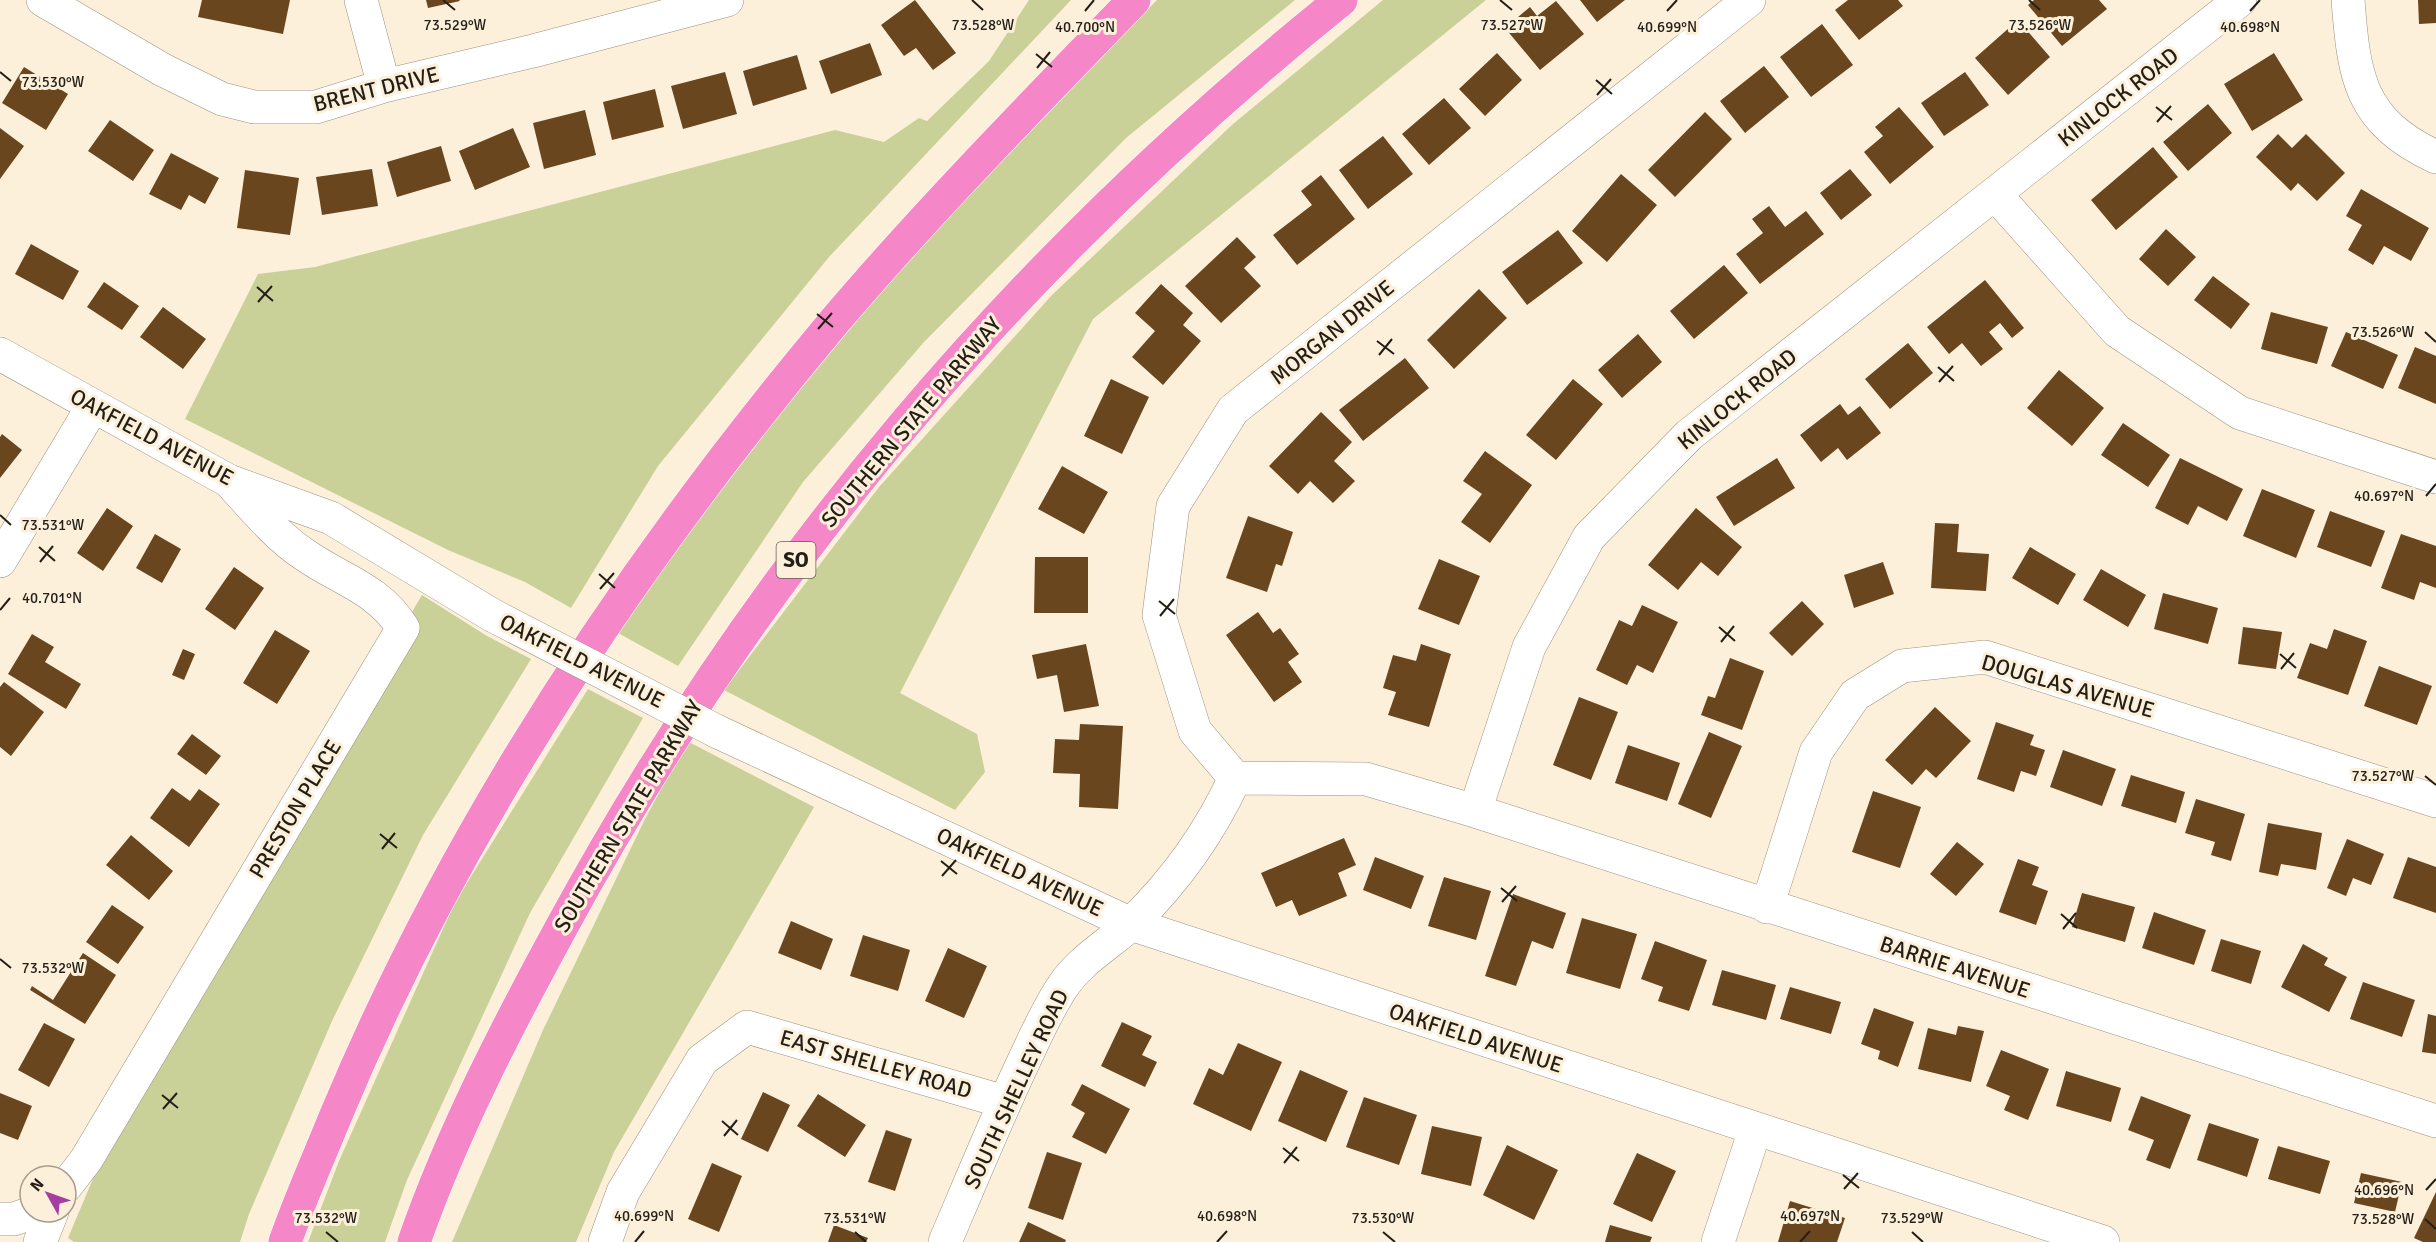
<svg xmlns="http://www.w3.org/2000/svg" width="2436" height="1242" viewBox="0 0 2436 1242" font-family="Signika,sans-serif">
<style>
.green{fill:#c9d098}
.building{fill:#6a461e}
.lines{fill:none;stroke-linecap:round;stroke-linejoin:round}
.minor-casing{stroke:#9c917e;stroke-width:34}
.highway-casing{stroke:#fff;stroke-width:34}
.minor{stroke:#fff;stroke-width:33}
.highway{stroke:#f586c7;stroke-width:33}
.minor-bridge-casing{stroke:#9c917e;stroke-width:34;stroke-linecap:butt}
.minor-bridge{stroke:#fff;stroke-width:33}
.ticks{fill:none;stroke:#231f17;stroke-width:2}
.labels{text-anchor:middle;dominant-baseline:central;stroke-width:6;stroke-linejoin:round;paint-order:stroke}
.shield{fill:#fdf0db;stroke:#645e52;stroke-width:1.5}
.shield-label{font-size:21px;font-weight:bold;fill:#231f17}
.street-label{font-size:22px;fill:#231f17;stroke:#fdf0db}
.ticks-label{font-size:15px;text-anchor:middle;fill:#231f17;stroke:#fdf0db;stroke-width:6;stroke-linejoin:round;paint-order:stroke}
</style>
<rect width="100%" height="100%" fill="#fdf0db"/>
<!-- green -->
<path class="green" d="M1029 0H1071L829 257 658 466 571 608 525 582 448 550 185 419 258 274 315 267 835 130 884 142 919 118 927 121 989 61Z
M1157 0H1295L1126 138 924 342 803 482 678 666 618 633 655 572 815 364 967 193Z
M1383 0H1486L1093 319 900 693 977 734 985 772 955 810 724 690 879 487 1052 295 1233 124Z
M422 595 487 636 531 659 423 835 332 1021 249 1214 240 1242H74L68 1238 95 1174 415 634 412 612Z
M588 689 643 718 530 913 407 1180 385 1242H308L339 1161 455 902Z
M687 741 814 807 614 1152 576 1242H452L543 1030 645 819Z"/>
<!-- building -->
<path class="building" d="M202 0H290L283 34 198 17Z
M426 0H459L460 1 428 8Z
M915 0 956 53 933 70 916 48 904 56 881 25Z
M1580 0H1625L1597 22Z
M1848 0H1898L1903 6 1859 40 1835 10Z
M2034 0H2099L2107 9 2062 46 2028 5Z
M2418 0H2436V23L2419 24Z
M1556 1 1584 34 1540 70 1505 28 1530 7 1537 16Z
M2018 20 2050 57 2008 95 1975 58Z
M1822 24 1853 65 1811 97 1780 57Z
M870 43 882 75 831 94 819 61Z
M1497 53 1522 80 1485 116 1459 89Z
M2274 53 2303 100 2252 131 2224 84Z
M797 55 807 89 753 106 743 71Z
M1764 66 1789 97 1745 133 1720 101Z
M24 67 68 94 46 130 2 103Z
M725 72 737 114 683 129 671 86Z
M1965 72 1989 105 1944 136 1921 103Z
M655 89 664 127 612 140 603 102Z
M1444 98 1471 128 1429 165 1402 134Z
M2208 104 2232 133 2188 171 2163 142Z
M1899 107 1934 147 1890 184 1864 152 1883 136 1875 127Z
M585 110 596 155 544 169 533 123Z
M1705 112 1732 139 1675 197 1648 170Z
M110 120 154 150 133 181 88 151Z
M0 128 24 146 0 179Z
M513 128 530 167 475 190 459 151Z
M2278 134 2292 148 2306 134 2345 173 2317 201 2298 183 2291 191 2256 157Z
M1383 136 1413 174 1368 209 1339 170Z
M441 146 451 181 397 197 387 162Z
M2153 147 2178 177 2116 230 2091 200Z
M171 153 219 178 205 204 189 195 181 210 149 194Z
M372 169 378 206 322 215 316 177Z
M1850 169 1872 195 1841 220 1820 193Z
M245 170 299 178 290 235 237 228Z
M1621 174 1657 205 1607 262 1572 231Z
M1321 175 1355 219 1297 265 1273 235 1312 205 1301 191Z
M2361 189 2429 228 2411 261 2384 246 2373 265 2348 250 2362 225 2346 216Z
M1769 206 1785 227 1806 211 1824 234 1760 284 1736 254 1763 233 1752 219Z
M2166 229 2196 257 2168 286 2139 259Z
M1558 230 1583 263 1527 305 1502 272Z
M1237 237 1256 257 1244 268 1261 286 1221 323 1185 286Z
M31 244 79 271 63 300 15 274Z
M1724 265 1748 293 1694 339 1670 311Z
M2213 276 2250 304 2231 329 2194 300Z
M1985 280 2024 328 2012 338 2000 323 1989 332 2003 349 1981 366 1962 343 1949 354 1927 327Z
M104 282 139 306 122 330 87 307Z
M1161 284 1193 313 1183 325 1201 341 1163 385 1132 357 1155 331 1135 313Z
M1479 289 1507 318 1454 369 1427 340Z
M163 307 206 339 183 369 140 337Z
M2271 312 2328 327 2317 364 2261 349Z
M2346 332 2398 355 2383 389 2331 366Z
M1638 334 1662 362 1622 398 1598 370Z
M1908 343 1933 373 1890 409 1865 379Z
M2415 347 2436 356V404L2398 388Z
M1405 358 1429 388 1363 441 1339 410Z
M2059 370 2104 408 2072 446 2027 408Z
M1111 379 1149 397 1122 454 1084 436Z
M1573 379 1603 404 1556 460 1526 435Z
M1840 404 1848 415 1860 406 1881 433 1847 460 1838 448 1821 462 1800 435Z
M1321 412 1352 442 1334 461 1355 481 1333 503 1310 481 1298 494 1269 466Z
M2123 423 2170 455 2148 487 2101 455Z
M2 434 22 450 0 478V437Z
M1485 451 1532 485 1490 543 1461 522 1482 494 1463 481Z
M1777 458 1795 488 1734 526 1716 497Z
M2180 458 2243 489 2227 521 2198 506 2188 525 2155 508Z
M1062 466 1108 492 1084 534 1038 509Z
M2262 489 2315 510 2296 558 2243 536Z
M107 508 133 526 103 571 77 553Z
M1696 508 1742 547 1718 576 1701 562 1678 590 1648 565Z
M2330 511 2385 531 2371 567 2317 547Z
M1248 516 1293 532 1282 566 1276 564 1267 592 1226 578Z
M1935 523 1959 524 1957 552 1989 554 1986 591 1931 588Z
M155 534 181 549 162 583 136 568Z
M2401 534 2436 546V588L2420 582 2414 600 2381 588Z
M2030 547 2076 574 2058 605 2012 578Z
M1035 557H1088V613H1034Z
M1439 559 1480 576 1459 625 1418 609Z
M1883 562 1894 594 1854 608 1844 575Z
M234 567 264 588 235 630 205 609Z
M2101 569 2146 595 2128 627 2083 600Z
M2163 593 2218 608 2208 644 2154 629Z
M1802 601 1824 624 1792 656 1769 633Z
M1642 605 1678 622 1653 673 1637 665 1627 685 1596 670 1619 620 1632 626Z
M1258 612 1273 633 1280 628 1299 654 1288 662 1302 682 1274 702 1226 635Z
M2243 627 2282 632 2276 669 2238 664Z
M2334 629 2367 641 2348 695 2297 678 2310 643 2327 649Z
M275 630 310 651 277 704 243 683Z
M32 634 54 647 45 662 81 684 66 709 8 674Z
M1086 644 1099 706 1064 712 1057 675 1037 679 1032 655Z
M1421 644 1451 654 1429 727 1388 715 1396 692 1383 688 1393 655 1416 661Z
M183 649 195 654 184 680 172 675Z
M1730 658 1764 671 1742 730 1701 715 1708 696 1715 698Z
M2379 666 2432 686 2417 725 2364 706Z
M4 682 44 712 11 756 0 747V687Z
M1579 697 1618 712 1591 780 1553 765Z
M1935 707 1971 741 1936 778 1926 769 1912 785 1885 760Z
M1996 722 2034 735 2030 745 2045 750 2036 776 2021 771 2014 792 1977 779Z
M1080 724 1123 726 1118 809 1079 807 1080 774 1053 773 1055 739 1079 740Z
M1709 732 1742 746 1711 818 1678 804Z
M192 734 221 756 206 775 177 754Z
M1628 745 1680 763 1667 801 1615 783Z
M2063 750 2116 769 2102 806 2050 787Z
M2131 775 2185 792 2176 823 2121 806Z
M172 788 190 801 199 789 220 804 189 847 150 818Z
M1873 791 1921 807 1900 868 1852 852Z
M2196 799 2245 814 2231 861 2211 855 2215 842 2185 833Z
M2268 823 2322 833 2316 870 2281 864 2278 876 2259 872Z
M131 835 173 871 149 900 106 865Z
M1344 838 1356 865 1338 873 1347 896 1299 916 1292 900 1276 907 1261 873Z
M2347 839 2384 854 2371 885 2353 878 2346 896 2327 888Z
M1957 842 1984 864 1956 896 1930 874Z
M1375 857 1424 876 1411 909 1363 890Z
M2408 857 2436 867V913L2393 898Z
M2018 859 2039 867 2032 885 2048 891 2036 925 1999 912Z
M1444 877 1491 891 1476 940 1428 926Z
M2082 893 2135 907 2125 942 2072 927Z
M1513 894 1566 913 1553 949 1532 941 1516 986 1485 976Z
M112 905 144 927 118 964 86 942Z
M2154 912 2206 930 2194 965 2142 948Z
M1582 918 1637 934 1620 989 1566 973Z
M791 921 833 939 821 970 778 953Z
M863 935 910 950 898 991 850 976Z
M2221 939 2261 951 2251 984 2211 971Z
M1655 941 1707 960 1689 1011 1658 1001 1663 987 1641 979Z
M2303 944 2328 958 2324 965 2347 977 2329 1012 2281 987Z
M948 948 987 966 964 1018 925 1001Z
M83 953 116 975 85 1024 30 990 32 986 53 1000Z
M1722 970 1776 985 1766 1020 1712 1005Z
M2363 982 2415 1000 2402 1037 2350 1019Z
M1790 987 1841 1002 1831 1034 1780 1019Z
M1874 1008 1914 1022 1898 1067 1878 1059 1880 1051 1861 1044Z
M2428 1014 2436 1016V1054L2422 1052Z
M1122 1022 1152 1036 1142 1055 1157 1062 1145 1087 1101 1066Z
M44 1023 75 1039 49 1087 18 1070Z
M1958 1026 1984 1031 1971 1082 1918 1069 1928 1028 1956 1035Z
M1238 1043 1282 1062 1251 1131 1193 1104 1209 1068 1223 1075Z
M2001 1050 2049 1069 2028 1120 2004 1110 2010 1096 1986 1086Z
M1300 1070 1348 1091 1326 1142 1278 1121Z
M2066 1071 2121 1088 2111 1122 2056 1106Z
M1082 1084 1130 1109 1106 1154 1072 1137 1085 1113 1071 1105Z
M763 1092 790 1105 768 1152 741 1139Z
M0 1093 32 1106 18 1140 0 1133Z
M818 1094 866 1125 845 1157 797 1126Z
M2141 1096 2191 1115 2170 1169 2146 1160 2154 1140 2128 1130Z
M1364 1097 1417 1115 1399 1165 1346 1147Z
M2209 1123 2259 1139 2247 1177 2197 1160Z
M1432 1126 1482 1137 1471 1186 1421 1174Z
M886 1130 912 1139 895 1191 868 1182Z
M1507 1145 1558 1170 1534 1220 1483 1195Z
M2278 1146 2330 1161 2320 1194 2268 1179Z
M1047 1152 1082 1163 1063 1220 1028 1208Z
M1637 1153 1676 1171 1652 1222 1613 1204Z
M712 1163 742 1176 719 1232 688 1219Z
M2361 1173 2402 1182 2395 1212 2354 1203Z
M2436 1192V1242H2423L2414 1238Z
M1790 1201 1845 1218 1837 1242H1778Z
M1028 1222 1066 1240 1065 1242H1019Z
M834 1225 868 1238 866 1242H828Z
M1610 1225 1652 1237 1650 1242H1605Z"/>
<g class="lines">
<defs>
<path id="minor" d="M43 0 163 70 222 99 254 107H316L384 86 533 51 727 0
M361 0 384 86
M2348 0C2354 77 2359 121 2436 157
M1995 194 2117 331 2240 413 2436 477
M0 354 229 481 331 518 492 615
M0 561 93 406
M716 731 1131 924 2103 1242
M1235 778 1195 731 1159 615 1173 506 1233 410 1749 0
M1475 811 1529 647 1589 537 1689 435 2240 0
M1767 907 1816 752 1855 695 1902 666 1985 657 2436 801
M66 1186 86 1160 403 628C379 589 341 580 305 555 275 535 253 507 229 481
M0 1219H14L34 1212
M40 1242 52 1212
M605 1242 623 1192 702 1060 747 1027 1005 1102
M945 1242C970 1183 994 1125 1021 1067 1034 1040 1046 1011 1063 986 1081 959 1110 944 1133 922 1176 880 1210 832 1235 778L1366 779 1475 811 2436 1121
M1718 1242 1755 1130"/>
<path id="highway" d="M285 1242C300 1199 319 1157 336 1115 456 827 633 562 833 323 928 211 1032 106 1134 0
M414 1242C452 1133 506 1029 561 928 759 563 1018 260 1341 0"/>
</defs>
<!-- minor casing -->
<use href="#minor" class="minor-casing"/>
<!-- highway casing -->
<use href="#highway" class="highway-casing"/>
<!-- minor -->
<use href="#minor" class="minor"/>
<!-- highway -->
<use href="#highway" class="highway"/>
<defs>
<path id="minor-bridge" d="M492 615 716 731"/>
</defs>
<!-- minor-bridge casing -->
<use href="#minor-bridge" class="minor-bridge-casing"/>
<!-- minor-bridge -->
<use href="#minor-bridge" class="minor-bridge"/>
</g>
<!-- ticks -->
<path class="ticks" d="M443 0 455 10M972 0 983 10M1500 0 1512 10M2029 0 2040 10M1085 11 1094 0M1667 11 1677 0M2250 11 2260 0M1036 54 1052 67M1037 68 1050 52M0 72 11 81M1596 80 1612 94M1597 95 1611 79M2156 107 2172 120M2157 122 2171 106M257 287 273 301M258 302 272 286M817 314 833 327M818 329 832 313M2425 332 2436 342M1377 341 1394 354M1379 355 1392 339M1938 367 1954 381M1939 382 1953 366M2426 496 2436 484M0 515 11 525M39 547 55 561M40 562 53 546M599 574 615 588M600 589 614 573M1159 601 1175 614M0 610 10 598M1160 616 1174 599M1719 627 1735 641M1721 642 1734 626M2280 654 2296 668M2281 669 2294 653M2425 776 2436 785M380 834 397 848M382 849 395 833M941 861 957 874M942 876 956 860M1501 888 1517 901M1502 902 1516 886M2061 914 2077 928M2063 929 2076 913M0 959 11 968M162 1095 178 1108M163 1109 177 1093M722 1121 738 1135M724 1136 737 1120M1283 1148 1299 1161M1284 1163 1297 1147M1843 1175 1859 1188M1844 1189 1858 1173M2426 1190 2436 1179M2425 1219 2436 1229M326 1232 338 1242M855 1232 866 1242M1383 1232 1395 1242M1912 1232 1923 1242M635 1242 644 1231M1217 1242 1227 1231M1800 1242 1810 1231"/>
<g class="labels">
<!-- shield labels -->
<rect class="shield" x="776.5" y="542" width="39" height="36" rx="4.5"/>
<g class="shield-label">
<text x="796" y="560">SO</text>
</g>
<!-- street labels -->
<g class="street-label">
<text transform="translate(376 89) rotate(-14)">BRENT DRIVE</text>
<text transform="translate(2118 97) rotate(-38)">KINLOCK ROAD</text>
<text transform="translate(1332 332) rotate(-39)">MORGAN DRIVE</text>
<text transform="translate(1737 399) rotate(-39)">KINLOCK ROAD</text>
<text transform="translate(911 422) rotate(-50)">SOUTHERN STATE PARKWAY</text>
<text transform="translate(152 437) rotate(28)">OAKFIELD AVENUE</text>
<text transform="translate(582 661) rotate(27)">OAKFIELD AVENUE</text>
<text transform="translate(2068 686) rotate(16)">DOUGLAS AVENUE</text>
<text transform="translate(295 809) rotate(-59)">PRESTON PLACE</text>
<text transform="translate(628 816) rotate(-59)">SOUTHERN STATE PARKWAY</text>
<text transform="translate(1020 872) rotate(25)">OAKFIELD AVENUE</text>
<text transform="translate(1955 967) rotate(18)">BARRIE AVENUE</text>
<text transform="translate(1476 1038) rotate(18)">OAKFIELD AVENUE</text>
<text transform="translate(876 1064) rotate(16)">EAST SHELLEY ROAD</text>
<text transform="translate(1016 1089) rotate(-65)">SOUTH SHELLEY ROAD</text>
</g>
</g>
<g class="ticks-label">
<text x="1512" y="30">73.527°W</text>
<text x="455" y="30">73.529°W</text>
<text x="983" y="30">73.528°W</text>
<text x="2040" y="30">73.526°W</text>
<text x="1085" y="32">40.700°N</text>
<text x="1667" y="32">40.699°N</text>
<text x="2250" y="32">40.698°N</text>
<text x="53" y="87">73.530°W</text>
<text x="2383" y="337">73.526°W</text>
<text x="2384" y="501">40.697°N</text>
<text x="53" y="530">73.531°W</text>
<text x="52" y="603">40.701°N</text>
<text x="2383" y="781">73.527°W</text>
<text x="53" y="973">73.532°W</text>
<text x="2384" y="1195">40.696°N</text>
<text x="644" y="1221">40.699°N</text>
<text x="1227" y="1221">40.698°N</text>
<text x="1810" y="1221">40.697°N</text>
<text x="326" y="1223">73.532°W</text>
<text x="855" y="1223">73.531°W</text>
<text x="1383" y="1223">73.530°W</text>
<text x="1912" y="1223">73.529°W</text>
<text x="2383" y="1224">73.528°W</text>
</g>
<!-- north arrow -->
<g transform="translate(48 1194) rotate(310)"><circle r="28" fill="#fdf0db" stroke="#a69c8d" stroke-width="1.5"/>
<path d="M0-4.5L10 22L0 15L-10 22Z" fill="#a43ea1"/>
<text y="-9" font-size="16" font-weight="bold" text-anchor="middle" fill="#231f17">N</text>
</g>
</svg>
